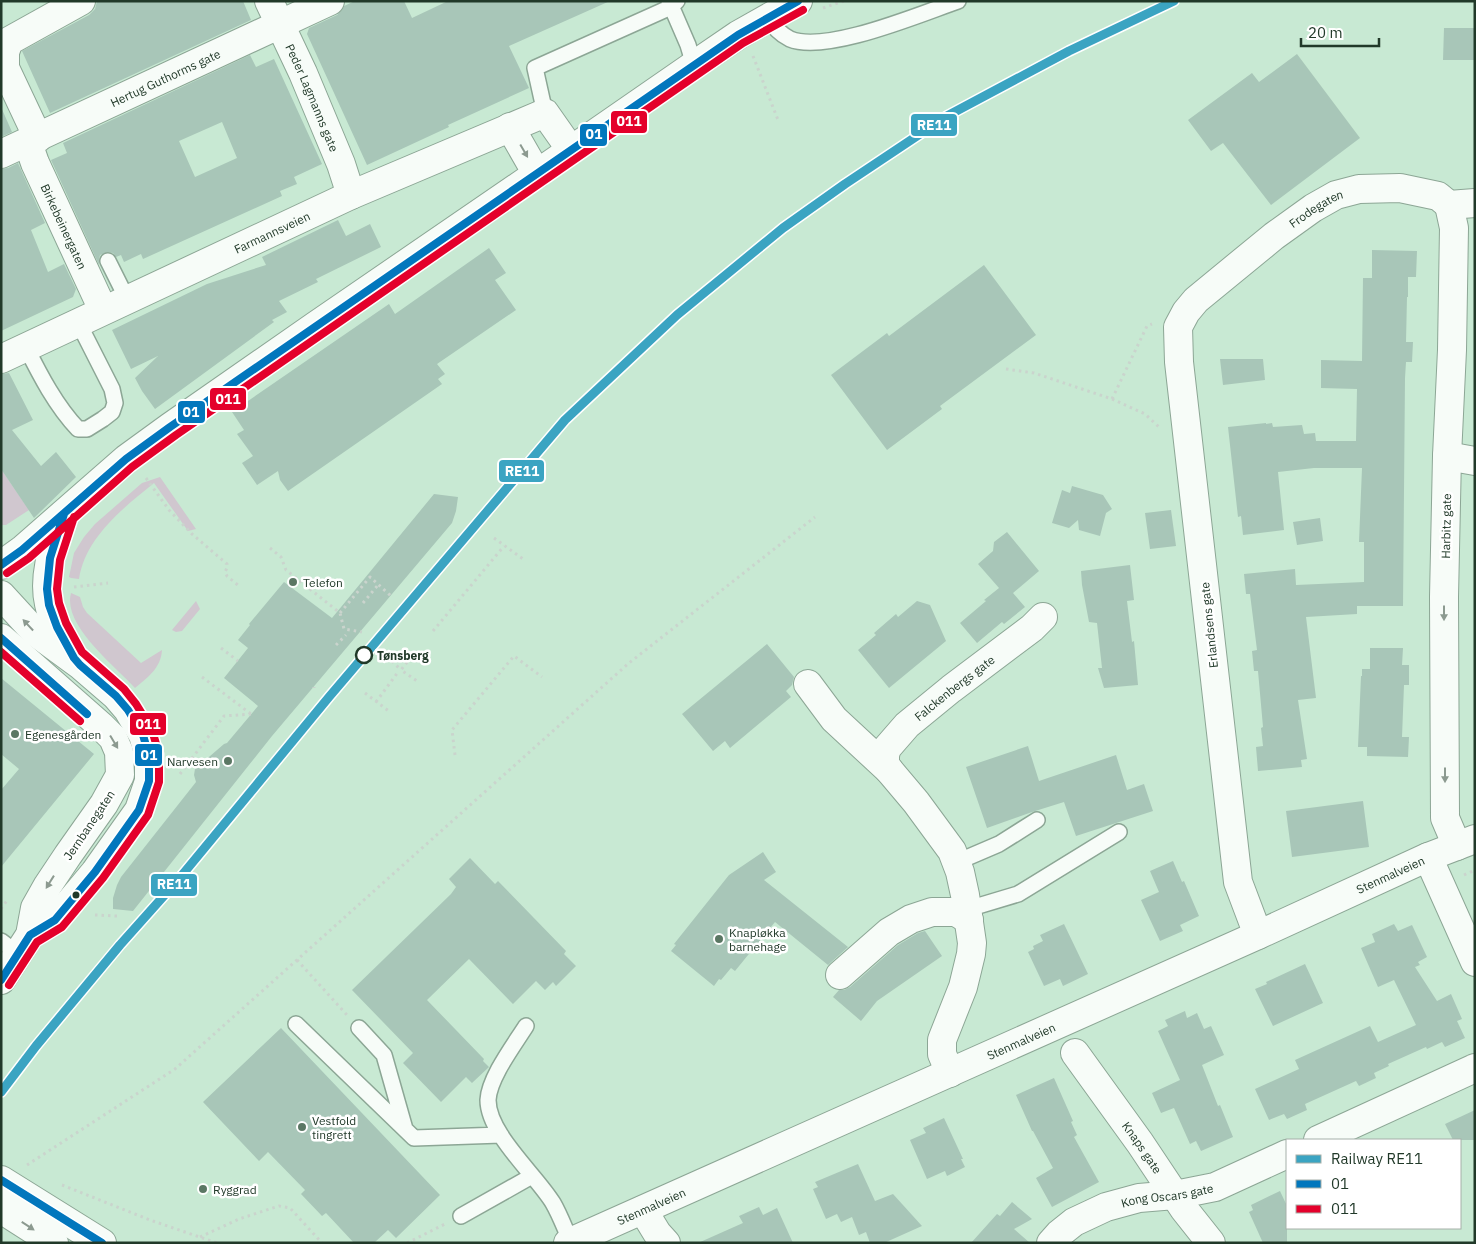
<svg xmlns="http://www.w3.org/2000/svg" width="1476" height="1244" viewBox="0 0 1476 1244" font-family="'IBM Plex Sans',sans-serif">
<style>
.green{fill:#d0c7cf}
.building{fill:#a8c6b8;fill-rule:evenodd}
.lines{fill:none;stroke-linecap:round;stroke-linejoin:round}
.lane-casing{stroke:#8ca695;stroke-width:18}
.street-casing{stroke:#8ca695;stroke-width:30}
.secondary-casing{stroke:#8ca695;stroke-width:30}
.primary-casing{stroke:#8ca695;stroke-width:30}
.path{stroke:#cad4cd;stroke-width:3;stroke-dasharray:2.5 4;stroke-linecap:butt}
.lane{stroke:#f7fcf8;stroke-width:15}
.street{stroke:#f7fcf8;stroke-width:28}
.secondary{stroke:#f7fcf8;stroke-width:28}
.primary{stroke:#f7fcf8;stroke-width:28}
.bus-1-casing{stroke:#fff;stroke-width:11}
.bus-2-casing{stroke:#fff;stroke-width:11}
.bus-1{stroke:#0277bd;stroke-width:8}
.bus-2{stroke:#e4002b;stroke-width:8}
.rail-1-casing{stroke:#fff;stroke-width:12}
.rail-1{stroke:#3ba4c2;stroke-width:9}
.oneway{fill:#8c9a90}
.poi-dot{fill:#5b7764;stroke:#fff;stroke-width:2}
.stop-dot{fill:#fff;stroke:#213929;stroke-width:2.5}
.bus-dot{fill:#213929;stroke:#fff;stroke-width:2}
.labels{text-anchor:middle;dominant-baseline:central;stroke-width:5;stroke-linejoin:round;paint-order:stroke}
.street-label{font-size:12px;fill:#213929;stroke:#fff}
.poi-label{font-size:12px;fill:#213929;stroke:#fff;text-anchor:start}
.stop-label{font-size:12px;font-weight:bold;fill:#213929;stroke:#fff;text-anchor:start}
.line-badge{stroke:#fff;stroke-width:2}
.badge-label{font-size:14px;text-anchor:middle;font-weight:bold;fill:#fff}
</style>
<rect width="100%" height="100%" fill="#c8e9d3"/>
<!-- green -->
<path class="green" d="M1 469 29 510 6 525H1Z
M160 477 196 529 188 531 154 483C123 508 85 538 79 579L71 578 69 577 74 553 84 537 95 524 142 483Z
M71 593 80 597 83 607 87 613 141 663 162 650C161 668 148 677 135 688 115 666 62 625 71 593Z
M196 601 200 609 182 631 176 632 172 630Z"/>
<!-- building -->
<path class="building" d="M97 1H243L251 20 50 113 22 51 89 15 95 9Z
M355 1H404L412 18 448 1H610L509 46 529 88 448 125 449 127 367 165 307 34 309 28 337 15 342 10 344 6Z
M1444 28H1475V60H1443Z
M1297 54 1360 138 1271 205 1223 143 1211 151 1188 120 1252 73 1259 82Z
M250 55 256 67 274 59 322 164 294 177 297 184 280 191 282 196 143 259 141 254 124 262 121 255 116 257 113 253 108 252 100 255 99 260V265L51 160 67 153 63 143ZM222 122 237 158 195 177 179 141Z
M1 107 12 132 1 137Z
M18 163 45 223 31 230 48 272 64 264 76 289 73 297 1 331V169L8 168Z
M338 220 346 236 370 224 381 247 316 279 318 282 279 301 287 312 272 320 274 322 155 409 142 391 135 378 158 356 131 369 112 330 207 284 266 265 262 257Z
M489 248 506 273 495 280 516 310 437 364 445 374 438 379 442 384 288 491 280 480 278 471 257 485 242 463 253 456 237 434 244 430 232 412 389 304 395 314Z
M1372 250 1417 251 1416 277H1408V297H1407L1406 342H1413L1412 362H1406L1405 378 1403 606H1357V614L1306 617 1316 698 1298 700 1307 759 1301 760 1302 767 1258 771 1256 747 1263 746 1261 728 1263 727 1258 671H1254L1252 651 1257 650 1250 594H1246L1244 574 1295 569 1296 585 1364 582V542H1359L1362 468H1314L1278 472 1284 530 1243 535 1241 516 1238 517 1228 427 1266 423V424L1272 423 1273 427 1302 425 1304 434 1315 433 1316 441H1356L1357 389 1321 388V360L1362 361 1363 278H1372Z
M984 265 1036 335 940 406 942 409 887 450 831 375 887 333 889 336Z
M1220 359H1263L1265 380 1223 385Z
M9 373 33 420 12 430 41 466 56 452 76 477 34 518 1 469V374Z
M1072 486 1103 495 1112 509 1106 513 1100 536 1079 530 1078 520 1069 528 1052 523 1062 490 1070 493Z
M434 494 458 497 456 511 452 523 272 736 133 911 113 909V898L117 885 121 877 196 782 194 775 195 769 224 744 227 743 258 706 224 678 248 648 238 640 250 625 249 624 284 582 332 618Z
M1171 510 1176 546 1150 549 1145 513Z
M1320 518 1323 541 1297 545 1293 522Z
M1007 532 1039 571 1013 593 1025 607 1004 624 1002 622 977 643 960 623 986 601 984 600 999 588 978 564 993 551 994 542Z
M1130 565 1134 600 1127 601 1132 642 1134 641 1138 685 1104 688 1098 668H1102L1097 623 1089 622 1082 585 1081 571Z
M917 601 930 605 946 641 889 688 858 650 876 635 874 633 896 614 898 617Z
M767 644 794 677 792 685 786 691 791 697 730 748 725 741 713 751 682 714Z
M1370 648H1403L1402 665H1409V685H1404L1402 737H1409L1408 757 1367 756V747H1358L1361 676H1362V669H1370Z
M1 678 94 754 1 867V790L19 769 1 754Z
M1028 746 1039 781 1116 755 1127 790 1144 784 1153 811 1076 836 1064 802 1032 812 987 828 966 767Z
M1363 801 1369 847 1292 857 1286 811Z
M763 852 776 872 764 880 848 947 828 965 775 922 735 971 731 968 721 980 719 979 714 986 671 951 676 945 674 944 729 875Z
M470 858 495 884 498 881 566 951 564 954 576 966 556 986 553 982 545 990 536 981 513 1004 469 959 427 1000 484 1059 483 1061 489 1067 472 1083 466 1077 441 1102 403 1063 413 1053 352 990 451 894 456 887 449 879Z
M1173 861 1182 882 1184 881 1199 916 1180 925 1183 931 1160 941 1141 900 1159 892 1150 871Z
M1064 924 1088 974 1063 986 1060 979 1044 986 1028 952 1034 949 1033 946 1043 941 1040 935Z
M1394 924 1398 931 1412 925 1427 957 1418 962 1420 965 1415 967 1437 1001 1451 994 1462 1019 1457 1021 1465 1038 1445 1047 1442 1042 1427 1049 1426 1047 1388 1064 1389 1066 1374 1073 1376 1078 1359 1086 1356 1081 1305 1104 1307 1110 1287 1119 1284 1114 1269 1120 1255 1089 1299 1069 1295 1060 1370 1026 1378 1042 1416 1025 1394 980 1378 987 1361 948 1375 942 1372 934Z
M925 931 942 956 877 1001 861 1021 833 997 839 990H844L850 987 898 945 918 933Z
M1305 964 1323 1003 1273 1026 1255 989 1267 984 1266 982Z
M1185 1011 1187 1018 1197 1013 1204 1029 1211 1026 1224 1055 1202 1065 1218 1106 1220 1105 1233 1137 1201 1151 1196 1141 1190 1144 1174 1108 1161 1113 1152 1093 1180 1080 1158 1031 1168 1026 1165 1020Z
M281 1028 440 1195 396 1238 388 1230 374 1243H354L326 1213 322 1216 301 1194 305 1190 268 1152 259 1161 203 1102Z
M1054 1078 1073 1121 1071 1122 1077 1135 1074 1137 1099 1182 1052 1207 1036 1178 1053 1168 1033 1131H1032L1016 1095Z
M1475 1110V1140H1453L1445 1124Z
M944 1118 963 1159H961L965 1167 947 1176 945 1171 927 1179 910 1140 926 1133 923 1128Z
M858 1164 875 1201 893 1194 922 1226 884 1243H870L866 1232 859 1235 852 1217 841 1222 837 1214 826 1219 813 1189 818 1187 815 1182Z
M1280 1191 1287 1206V1243H1263L1249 1212 1253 1210 1251 1205Z
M1012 1202 1032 1219 1014 1229 1030 1243H971L997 1214 1000 1216Z
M759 1207 763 1215 777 1208 793 1243H698L743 1223 739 1216Z"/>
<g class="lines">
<defs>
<path id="lane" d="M669 1 688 45 694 65
M767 18C774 27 780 34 790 39 826 54 920 14 958 1
M545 113 535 68 671 7 677 1
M108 261 127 299
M26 347C40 375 56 406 78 429H87L103 419 112 412 115 403 112 389 78 322
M957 862 999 844 1037 820
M968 909 1018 894 1119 832
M1 941 18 954
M296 1024 414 1138 501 1135
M526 1026C514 1045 489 1078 488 1100 488 1134 536 1175 553 1203 560 1215 565 1229 571 1242
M359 1028 384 1055 405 1129
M461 1216 532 1176"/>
<g id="street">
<path id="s1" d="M269 1 303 73 341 164 351 195"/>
<path d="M38 138 5 68V52L9 41 81 1"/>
<path id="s2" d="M28 143 35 163 103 310"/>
<path id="s3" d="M1 154 330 1"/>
<path d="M1449 205 1454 228 1452 350 1447 456 1444 597 1445 818 1457 846"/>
<path d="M1447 456 1475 461"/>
<path d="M808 684 834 719 889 770"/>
<path d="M1428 857 1475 962"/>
<path id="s4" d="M1258 935 1238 882 1179 362 1178 327 1186 312 1196 300 1274 236 1313 208 1336 195 1359 189 1400 188 1438 196 1449 205 1475 203"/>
<path d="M840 975 889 932 911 919 932 912H956L969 920"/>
<path id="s5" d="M1075 1053 1140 1143 1184 1209 1211 1243"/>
<path id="s6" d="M950 1073 942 1054V1040L963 987 971 954 972 943 965 895 960 872 952 851 916 802 889 770 885 764V755L887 748 907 725 951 689 1032 628 1043 617"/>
<path d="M1318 1140 1475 1068"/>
<path d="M643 1210 657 1233 666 1243"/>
<path id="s7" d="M1051 1243 1059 1234 1074 1222 1106 1207 1139 1198 1175 1195 1215 1187 1287 1154"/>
</g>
<g id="secondary">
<path d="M510 127 537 174"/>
<path id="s8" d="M1 359 351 195 545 113 571 150"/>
<path d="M64 514C55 542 42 574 49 604 53 623 64 640 73 656"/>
<path d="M1 565 22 550 126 459 170 427 315 326 522 184 694 65 738 35 798 1"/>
<path d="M1 595 35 632 80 665 116 696 128 710 143 735 149 756V781L139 810 95 872 55 920 30 935"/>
<path d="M1 638 101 726 113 738 119 752 120 775 104 804 68 855 48 885 35 908 30 935 1 980"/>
</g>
<g id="primary">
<path d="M1 1180 102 1243"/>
<path d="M1 1209 54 1243"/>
<path id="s9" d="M568 1243 1258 935 1428 857 1475 839"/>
</g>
</defs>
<!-- lane casing -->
<use href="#lane" class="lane-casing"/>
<!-- street casing -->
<use href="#street" class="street-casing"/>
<!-- secondary casing -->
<use href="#secondary" class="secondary-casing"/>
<!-- primary casing -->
<use href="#primary" class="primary-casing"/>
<!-- path -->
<path class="path" d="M823 8 844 1
M753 56 778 120
M1006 369 1034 373 1112 399 1145 414 1160 428
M1112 399 1147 326 1152 324
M146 478 169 510 192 534 227 564V568L225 572 227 576 239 586
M494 538 523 559
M270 548 281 557 286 570 340 613 344 629 362 632
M74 587 108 583
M363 603 378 585
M340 613 370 577 391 596
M433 631 504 546
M336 645 346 635
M221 648 238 661
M392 661 401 670
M407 662 401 670 417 681
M202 677 251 714
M314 687V688
M365 693 390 712
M376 702 398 672
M455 755 452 730 514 656 542 677
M180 774 224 716 251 714
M1464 875 1475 870
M1 909 8 899
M95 915 117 916
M297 960 347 1015
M27 1165 175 1069 629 663 815 517
M62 1185 150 1220 217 1243
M200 1237 239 1219 279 1206 290 1208 322 1243
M407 1243 445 1224"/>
<!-- lane -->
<use href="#lane" class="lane"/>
<!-- street -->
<use href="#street" class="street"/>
<!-- secondary -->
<use href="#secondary" class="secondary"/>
<!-- primary -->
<use href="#primary" class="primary"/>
<defs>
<path id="bus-1" d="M1 565 22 550 126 459 170 427 738 35 798 1
M1 638 87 714
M1 980 30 935 55 920 95 872 139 810 149 781V756L143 735 128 710 116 696 80 665 74 658 57 627 49 605 47 589 50 558 64 514
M1 1180 102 1243"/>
<path id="bus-2" d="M7 573 29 558 132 467 176 435 743 43 803 10
M1 652 80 721
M9 985 37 942 62 927 103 878 148 815 159 782V754L152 730 136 704 124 689 82 652 66 623 59 603 57 589 60 560 74 517"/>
</defs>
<!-- bus-1 casing -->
<use href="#bus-1" class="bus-1-casing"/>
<!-- bus-2 casing -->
<use href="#bus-2" class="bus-2-casing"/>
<!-- bus-1 -->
<use href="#bus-1" class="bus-1"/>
<!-- bus-2 -->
<use href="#bus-2" class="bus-2"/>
<defs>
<path id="rail-1" d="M1 1092 36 1046 120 945 178 880 329 697 565 420 677 315 783 228 845 184 947 116 1069 51 1174 1"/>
</defs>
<!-- rail-1 casing -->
<use href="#rail-1" class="rail-1-casing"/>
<!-- rail-1 -->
<use href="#rail-1" class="rail-1"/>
</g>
<!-- one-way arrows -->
<defs><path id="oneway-solid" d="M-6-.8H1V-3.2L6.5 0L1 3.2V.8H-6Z" transform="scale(1.25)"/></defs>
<g class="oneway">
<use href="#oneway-solid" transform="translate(524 151) rotate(60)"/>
<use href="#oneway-solid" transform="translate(1444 613) rotate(90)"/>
<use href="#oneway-solid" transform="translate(28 625) rotate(-133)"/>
<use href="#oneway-solid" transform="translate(114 742) rotate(59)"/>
<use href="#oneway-solid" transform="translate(1445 775) rotate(90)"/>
<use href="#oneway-solid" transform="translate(50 882) rotate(122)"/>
<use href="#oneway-solid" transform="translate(28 1226) rotate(33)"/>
</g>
<!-- markers -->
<g class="poi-dot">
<circle cx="293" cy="582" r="5"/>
<circle cx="15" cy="734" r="5"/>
<circle cx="228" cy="761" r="5"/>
<circle cx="719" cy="939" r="5"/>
<circle cx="302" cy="1127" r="5"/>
<circle cx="203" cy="1189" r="5"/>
</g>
<circle class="stop-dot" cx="364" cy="655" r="8"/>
<circle class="bus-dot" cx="76" cy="895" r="4.5"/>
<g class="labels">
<!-- street labels -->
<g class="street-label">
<text stroke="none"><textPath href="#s3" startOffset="181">Hertug Guthorms gate</textPath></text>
<text stroke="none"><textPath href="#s1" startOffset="106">Peder Lagmanns gate</textPath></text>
<text stroke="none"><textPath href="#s4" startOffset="799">Frodegaten</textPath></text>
<text stroke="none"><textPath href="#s2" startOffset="91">Birkebeinergaten</textPath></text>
<text stroke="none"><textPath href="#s8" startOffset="299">Farmannsveien</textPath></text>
<text transform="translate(1446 526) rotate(-89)">Harbitz gate</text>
<text transform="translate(1209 625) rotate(-96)">Erlandsens gate</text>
<text stroke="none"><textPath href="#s6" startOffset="448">Falckenbergs gate</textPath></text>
<text transform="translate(89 825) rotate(-56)">Jernbanegaten</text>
<text stroke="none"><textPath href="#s9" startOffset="901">Stenmalveien</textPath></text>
<text stroke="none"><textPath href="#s9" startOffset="496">Stenmalveien</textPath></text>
<text stroke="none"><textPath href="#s5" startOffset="116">Knaps gate</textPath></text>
<text stroke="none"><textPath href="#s7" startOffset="129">Kong Oscars gate</textPath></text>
<text stroke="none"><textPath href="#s9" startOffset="91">Stenmalveien</textPath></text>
</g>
<!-- poi labels -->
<g class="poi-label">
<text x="303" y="582">Telefon</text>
<text x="25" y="734">Egenesgården</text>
<text x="218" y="761" text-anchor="end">Narvesen</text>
<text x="729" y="932">Knapløkka<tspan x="729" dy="14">barnehage</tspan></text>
<text x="312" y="1120">Vestfold<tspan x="312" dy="14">tingrett</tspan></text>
<text x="213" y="1189">Ryggrad</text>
</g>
<!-- stop labels -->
<g class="stop-label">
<text x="377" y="655">Tønsberg</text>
</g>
</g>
<g class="line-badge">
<rect x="610" y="110" width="38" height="24" rx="5" fill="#e4002b"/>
<rect x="910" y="113" width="48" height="24" rx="5" fill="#3ba4c2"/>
<rect x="579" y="123" width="29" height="24" rx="5" fill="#0277bd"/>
<rect x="209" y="387" width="38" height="24" rx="5" fill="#e4002b"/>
<rect x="177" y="400" width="29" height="24" rx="5" fill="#0277bd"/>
<rect x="498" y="459" width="47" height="24" rx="5" fill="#3ba4c2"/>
<rect x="129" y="712" width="38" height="24" rx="5" fill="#e4002b"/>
<rect x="134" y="743" width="29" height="24" rx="5" fill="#0277bd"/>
<rect x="150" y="873" width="48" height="24" rx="5" fill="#3ba4c2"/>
</g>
<g class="badge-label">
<text x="629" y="126">011</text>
<text x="934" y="130">RE11</text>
<text x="594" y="139">01</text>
<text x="228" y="404">011</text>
<text x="191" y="417">01</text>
<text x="522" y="476">RE11</text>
<text x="148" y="729">011</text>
<text x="149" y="760">01</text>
<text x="174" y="889">RE11</text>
</g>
<!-- border -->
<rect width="1476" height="1244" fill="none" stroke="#213929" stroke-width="5"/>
<!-- legend -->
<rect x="1286" y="1139" width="175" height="90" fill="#ffffff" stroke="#a6b0a9"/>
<rect x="1296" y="1155" width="25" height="8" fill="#3ba4c2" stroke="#a6b0a9"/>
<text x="1331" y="1164" font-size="15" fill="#213929">Railway RE11</text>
<rect x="1296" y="1180" width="25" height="8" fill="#0277bd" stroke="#a6b0a9"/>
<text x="1331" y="1189" font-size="15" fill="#213929">01</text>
<rect x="1296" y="1205" width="25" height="8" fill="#e4002b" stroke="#a6b0a9"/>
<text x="1331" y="1214" font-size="15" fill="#213929">011</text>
<!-- scale -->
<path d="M1301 38v8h78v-8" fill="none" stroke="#213929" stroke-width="2.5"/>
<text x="1308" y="38" font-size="15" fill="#213929" stroke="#ffffff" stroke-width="4" paint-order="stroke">20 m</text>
</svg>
